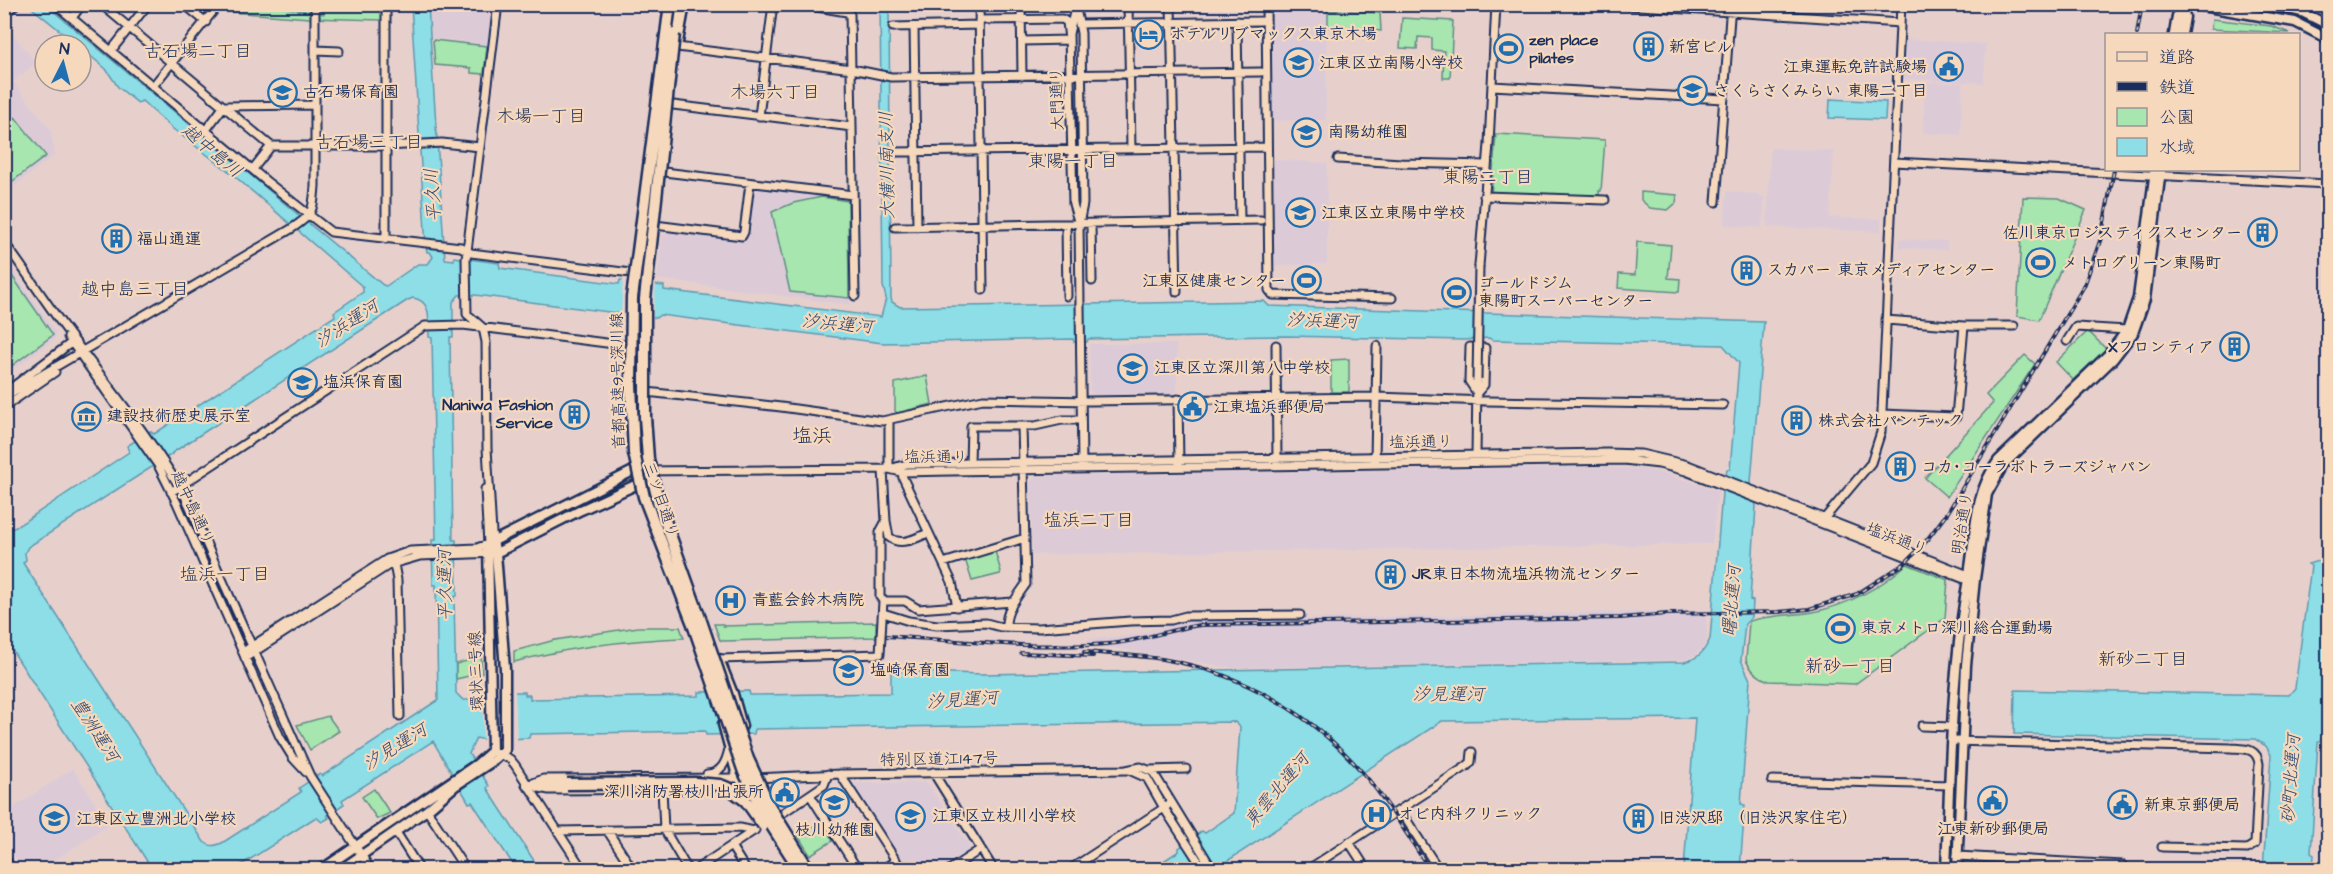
<svg xmlns="http://www.w3.org/2000/svg" width="2333" height="874" viewBox="0 0 2333 874" font-family="'Architects Daughter','Klee One',sans-serif">
<style>
.built{fill:#dccbd7}
.green{fill:#a7e6ae;stroke:#618a86;stroke-width:1.5}
.water{fill:#8ddee6;stroke:#5f98b0;stroke-width:1.5;fill-rule:evenodd}
.pier{fill:#e7d0cc}
.lines{fill:none;stroke-linecap:round;stroke-linejoin:round}
.stream{stroke:#5f98b0;stroke-width:1.5}
.canal{stroke:#8ddee6;stroke-width:6}
.minor-casing{stroke:#1b2f5e;stroke-width:11}
.major-casing{stroke:#1b2f5e;stroke-width:13}
.highway-casing{stroke:#1b2f5e;stroke-width:15}
.minor{stroke:#f6d8bc;stroke-width:7}
.major{stroke:#f6d8bc;stroke-width:8}
.highway{stroke:#f6d8bc;stroke-width:10}
.rail-casing{stroke:#1b2f5e;stroke-width:4}
.rail{stroke:#f6d8bc;stroke-width:1.5;stroke-dasharray:4.5;stroke-linecap:butt}
.minor-bridge-casing{stroke:#1b2f5e;stroke-width:11;stroke-linecap:butt}
.highway-bridge-casing{stroke:#1b2f5e;stroke-width:15;stroke-linecap:butt}
.minor-bridge{stroke:#f6d8bc;stroke-width:7}
.highway-bridge{stroke:#f6d8bc;stroke-width:10}
.labels{text-anchor:middle;dominant-baseline:central;stroke-width:4.5;stroke-linejoin:round;paint-order:stroke}
.poi-label{font-size:16px;font-weight:bold;fill:#1b2f5e;stroke:#f6d8bc;text-anchor:start}
.street-label{font-size:16px;fill:#1b2f5e;stroke:#f6d8bc}
.neighbourhood-label{font-size:18px;fill:#1b2f5e;stroke:#f6d8bc}
.water-label{font-size:18px;font-style:italic;fill:#2c4972;stroke:#f6d8bc}
.quarter-label{font-size:20px;fill:#1b2f5e;stroke:#f6d8bc}
</style>
<rect width="100%" height="100%" fill="#e7d0cc"/>
<filter id="ink" filterUnits="userSpaceOnUse"><feTurbulence type="fractalNoise" baseFrequency=".0167" numOctaves="2"/><feDisplacementMap in="SourceGraphic" scale="12" xChannelSelector="R" yChannelSelector="G"/><feConvolveMatrix kernelMatrix="1 2 1 2 8 2 1 2 1" color-interpolation-filters="sRGB"/></filter>
<g filter="url(#ink)">
<!-- built -->
<path class="built" d="M1304 4 1327 6 1326 120 1270 121 1269 5Z
M429 5H494L489 45 431 38Z
M5 24 36 63 13 82 17 86 5 96Z
M1905 39 1986 44 1984 83 1903 79Z
M1925 82 1963 83 1961 135 1923 133Z
M17 87 51 130 55 155 11 189 5 181V98Z
M1770 148 1834 151 1830 217 1881 219V232L1767 227Z
M1271 159 1327 163V264L1273 266Z
M755 187 849 199 851 305 657 279 662 236 668 231 747 241Z
M1727 191 1760 194V196L1765 197 1762 228 1724 225Z
M1899 239 1947 241V250L1899 248Z
M9 264 56 332 55 339 5 376 4 268Z
M1177 344V391L1174 394 1094 395 1090 391 1089 344Z
M1607 467 1642 469 1664 473 1718 491 1712 544 1032 555 1030 481 1037 476Z
M1706 610 1707 638 1705 646 1696 655 1684 660 1232 668 1106 647 1004 645 884 639 885 634 1004 642 1087 643 1088 639 1135 635 1183 621Z
M73 768 109 825 41 869H22L5 842V813Z
M927 782 970 847 969 850 939 869H908L853 785 855 783Z"/>
<!-- green -->
<path class="green" d="M223 5H382V20L309 18 218 11Z
M1328 10 1380 13 1381 31 1328 27Z
M1402 18 1453 21 1450 78H1443L1444 51 1432 50V38L1418 37 1417 49 1400 48Z
M2212 19 2271 26 2290 33 2211 29Z
M433 40 487 46 484 74 471 73V68L435 65Z
M15 117 46 156 10 183 5 177V125Z
M1496 134 1605 140 1601 191H1599V199L1491 196Z
M1641 192 1677 195 1676 203 1668 210 1650 208 1641 200Z
M822 197 848 201 849 298 790 292 772 212 793 203Z
M2023 197 2059 198 2086 210 2039 320 2017 316Z
M1637 242 1671 245 1668 278 1680 279 1679 292 1618 288 1619 274 1635 275Z
M10 273 53 335 6 370 4 277Z
M2088 331 2106 349 2073 380 2056 362Z
M2025 355 2035 364 1947 497 1925 478 1993 403 1986 395Z
M1349 359V392H1331V360Z
M927 376 932 404 897 413 895 411V383Z
M993 550 995 551 1001 572 1000 574 972 581 965 559Z
M1907 564 1948 580 1945 618 1855 684 1769 681C1758 677 1750 670 1746 660L1749 622C1756 616 1800 615 1813 612 1848 605 1881 587 1907 564Z
M876 622V637L724 641 720 640 714 624H723V626Z
M638 627H680L684 638C626 640 570 647 514 662V651L555 640Z
M481 657 482 673 456 679V664Z
M328 716 339 731 310 750 297 725Z
M374 789 390 813 377 819 362 797Z
M822 821 834 840 810 855 798 836Z"/>
<!-- water -->
<path class="water" d="M889 4 891 298 892 302 900 307 1264 301 1269 306 1764 322 1751 482 1756 506 1750 600 1753 601 1752 617 1745 624 1741 660 1750 680 1741 804 1745 805 1740 869H1684L1695 718 1442 721 1215 869H1151L1179 851V848L1202 831 1205 833 1234 813 1240 727 1235 722 755 729 754 734 706 735 705 731 530 734 529 738 486 740 476 738 469 754 489 786 487 788 540 870 516 869 472 802 469 803 433 741 342 800 344 804 327 815 329 818 322 822 316 817 235 869H152L5 639 4 531 16 527 129 452 127 446 150 431 154 434 335 316 334 312 363 292V287L231 173 173 129 142 101 138 103 118 87 106 69 81 48V45H78L32 8 37 5H46L383 285 386 286 418 264H428L433 257 430 252H427L426 247 411 5H428L445 259 454 260V257L499 263 500 268 619 284 620 280 664 286V290L881 317 886 298 883 286 880 5ZM459 295H475L656 318 660 315 883 343 1073 339 1074 342H1087L1088 339 1287 336 1464 340 1489 338 1492 340 1723 345 1739 363 1730 469H1727L1722 493 1710 639C1704 652 1698 659 1684 662L982 674 891 671V693L750 695 749 691 699 692V696L530 699V695H525V692H484V695H481L480 700H463L456 693 454 597 457 596 456 540H453L450 337H453V302ZM413 298C433 301 428 322 429 337L432 338 436 540H432L433 585H436L438 700 322 776 320 774 299 788 301 792 222 843C215 846 211 847 204 842L23 563 26 560 25 553 28 547 172 454V453L408 300Z
M1830 99 1886 102 1885 120 1829 118Z
M2328 558V737H2323L2318 742 2311 853 2314 855 2313 869H2263L2271 755 2266 746 2255 739 2014 734 2015 690 2289 695 2295 688 2311 566 2308 564Z"/>
<!-- pier -->
<path class="pier" d="M623 278 656 282 653 319 621 315Z
M515 690 517 741 483 742V691Z"/>
<g class="lines">
<!-- stream -->
<path class="stream" d="M267 4 314 13
M318 13 324 14"/>
<!-- canal -->
<path class="canal" d="M2327 565 2328 550"/>
<defs>
<path id="minor" d="M55 4 266 181 331 232 461 247 471 253 631 273
M101 4 271 146
M184 4 206 22
M799 4 847 12 850 14 855 296
M979 4 983 290
M1021 4 1022 76
M1075 4 1081 33 1083 204 1079 224 1082 466
M1128 4 1131 148
M1171 4 1177 292
M1608 4 1900 23
M1266 7 1269 290 1273 295 1392 298
M1074 12 1069 34 1073 204 1078 221
M4 14 16 4
M72 18 82 4
M979 20 1062 19 1067 22 1069 40 1022 41
M1237 21 1240 221
M1079 24 1261 21
M893 27 979 25
M914 27 917 227
M677 47 852 69 891 77 1261 72
M315 50 339 51
M111 51 148 4
M153 86 219 4
M1492 86 1724 99
M665 104 852 127
M759 116 773 4
M206 130 224 106 315 105
M894 152 1267 147
M1338 159 1401 163 1487 165
M1894 162 2328 184
M253 169 271 146H386L442 143 480 147
M656 171 853 195
M1484 196 1605 200
M1716 202 1731 4
M1066 224 1067 296
M1091 224 1092 281
M655 225 742 236 744 232 750 183
M895 227 1261 220
M386 239V4
M4 242C24 269 42 297 62 324 104 381 149 435 185 496L310 776 371 870
M1479 266 1489 144 1496 4
M1886 320 1964 326H2014
M68 337 158 465 177 503 280 737 293 758 306 772
M2067 341 2076 327 2127 330
M1276 345 1277 462
M1470 347 1485 348 1484 385 1477 393 1469 381Z
M629 390 781 407 882 421 983 399 1090 401 1377 397 1487 401 1723 405
M7 391 71 343
M4 397 291 229C313 215 313 212 315 186V4
M1178 399 1179 464
M4 407 55 372
M1882 414 1956 417 1964 326
M889 420V469
M1476 457 1477 379
M1375 461 1377 346
M970 463 971 426H1035L1062 420H1081
M889 469 907 464 1607 453 1641 454 1688 465 1971 576
M901 470 903 478 952 582 957 607
M635 471 889 469 901 472 951 471 1624 460 1659 464 1686 471 1967 580 1973 579
M171 492 425 326 463 325 646 348
M1824 519 1871 463 1881 432 1901 4
M886 521 889 537C901 547 916 538 928 533
M393 559 397 580 400 716
M943 563 1025 538
M883 601H905L918 609 1013 602
M883 613 909 621 937 625 986 623 1001 627 1039 628 1130 621 1171 620 1186 616 1300 615
M1006 627C1005 611 1017 597 1026 584L1022 426
M243 652 387 559 410 551 477 548 488 544 485 489
M245 658 389 565 420 556 496 553 492 533 487 448 486 342 483 328 467 314 466 259 498 4
M719 659 880 654 883 601 880 597V532L886 521 883 470
M1922 726 1952 727
M1952 741 2231 748C2244 749 2257 747 2259 764L2255 844 2247 849 2162 847
M496 753 510 759 515 765 583 870
M1129 770 1147 778 1164 808 1204 870
M1149 770 1186 769
M933 772 994 870
M707 774C722 773 726 762 729 749
M840 774 902 870
M754 778 840 774 1126 770 1141 767 1153 772 1213 870
M1772 780 1950 785
M533 783 543 779 743 778
M539 788 549 790 710 789
M662 789 664 829 688 870
M810 795 858 870
M427 810 466 870
M1400 810 1439 870
M775 818 824 785 828 774
M607 830 633 870
M558 831 740 828 754 831
M396 832 420 870
M1349 842 1367 870
M731 846 746 870
M4 855 11 870
M1957 856 2122 865
M695 870 755 830
M882 870 896 860
M949 870 981 849
M1069 870 1167 806
M1307 870 1467 766 1471 762 1472 752"/>
<path id="major" d="M2190 4 2295 22 2328 39
M2268 4 2302 12 2328 25
M2174 34 2177 16 2182 4
M2182 34 2185 17 2183 4
M678 42 685 4
M719 659 733 694 742 726
M723 724 736 772 756 807
M321 870 477 764 492 751 488 544 633 471
M340 870 427 810 455 786 493 761 505 750V669L496 553 581 510 653 477
M1946 870C1950 771 1951 671 1969 574 1976 534 1973 495 1998 461L2109 354 2127 330 2138 298 2155 170
M1957 870 1966 665 1975 579 1987 494 2003 465 2113 359 2133 333 2145 299 2161 170"/>
<path id="highway" d="M674 34 676 4
M646 227 652 197
M528 785 567 784"/>
</defs>
<!-- minor casing -->
<use href="#minor" class="minor-casing"/>
<!-- major casing -->
<use href="#major" class="major-casing"/>
<!-- highway casing -->
<use href="#highway" class="highway-casing"/>
<!-- minor -->
<use href="#minor" class="minor"/>
<!-- major -->
<use href="#major" class="major"/>
<!-- highway -->
<use href="#highway" class="highway"/>
<defs>
<path id="rail" d="M2137 34 2142 4
M887 636C959 641 1034 649 1107 644 1139 642 1169 629 1201 625L1621 618 1668 614 1778 612 1809 609 1857 594 1904 564 1923 545 1948 512 2084 286 2101 238 2114 170
M1084 652C1110 654 1137 655 1162 659 1244 673 1315 715 1368 779 1391 807 1410 839 1430 870
M1021 653 1093 656"/>
</defs>
<!-- rail casing -->
<use href="#rail" class="rail-casing"/>
<!-- rail -->
<use href="#rail" class="rail"/>
<defs>
<path id="minor-bridge" d="M1477 379 1479 266"/>
<path id="highway-bridge" d="M670 4 632 298 631 384 634 453 644 497 693 624 744 772 763 812 800 870
M674 34 645 299V417L648 459 659 504 701 621 748 759 770 807 809 870
M567 784 695 783 720 785 730 789 746 801 763 825"/>
</defs>
<!-- minor-bridge casing -->
<use href="#minor-bridge" class="minor-bridge-casing"/>
<!-- highway-bridge casing -->
<use href="#highway-bridge" class="highway-bridge-casing"/>
<!-- minor-bridge -->
<use href="#minor-bridge" class="minor-bridge"/>
<!-- highway-bridge -->
<use href="#highway-bridge" class="highway-bridge"/>
</g>
</g>
<!-- icons -->
<defs>
<symbol id="hotel-ring" viewBox="-11 -11 22 22"><circle r="9.5" fill="#f6d8bc" stroke="#1f6fb2" stroke-width="1.5"/><path d="M-6-4.5h1.5V1H6V5H4.5V3h-9V5H-6ZM-4 0a1.8 1.8 0 1 1 3.6 0ZM.5 0V-2.5h3Q6-2.5 6 0Z" fill="#1f6fb2"/></symbol>
<symbol id="building-ring" viewBox="-11 -11 22 22"><circle r="9.5" fill="#f6d8bc" stroke="#1f6fb2" stroke-width="1.5"/><path d="M-4-6H4V6H1V3H-1V6H-4ZM-2.5-4.3h1.7v1.8h-1.7ZM.8-4.3h1.7v1.8H.8ZM-2.5-1h1.7V.8h-1.7ZM.8-1h1.7V.8H.8Z" fill="#1f6fb2"/></symbol>
<symbol id="stadium-ring" viewBox="-11 -11 22 22"><circle r="9.5" fill="#f6d8bc" stroke="#1f6fb2" stroke-width="1.5"/><path d="M0-5a6.5 5 0 1 0 0 10a6.5 5 0 1 0 0-10ZM-3.5-1.8h7v3.6h-7Z" fill="#1f6fb2"/></symbol>
<symbol id="school-ring" viewBox="-11 -11 22 22"><circle r="9.5" fill="#f6d8bc" stroke="#1f6fb2" stroke-width="1.5"/><path d="M0-5L7-2L0 1L-7-2ZM-4 1L0 2.5L4 1V4Q0 6-4 4Z" fill="#1f6fb2"/></symbol>
<symbol id="civic-ring" viewBox="-11 -11 22 22"><circle r="9.5" fill="#f6d8bc" stroke="#1f6fb2" stroke-width="1.5"/><path d="M-.6-6.5H3V-4.5H.6V-3L4-1V1h2V6H-6V1h2V-1L-.6-3ZM-1.2 2.5V6h2.4V2.5Z" fill="#1f6fb2"/></symbol>
<symbol id="museum-ring" viewBox="-11 -11 22 22"><circle r="9.5" fill="#f6d8bc" stroke="#1f6fb2" stroke-width="1.5"/><path d="M0-6L6-3V-2H-6V-3ZM-5-1h2V3h-2ZM-1-1h2V3h-2ZM3-1h2V3H3ZM-6 4H6V6H-6Z" fill="#1f6fb2"/></symbol>
<symbol id="hospital-ring" viewBox="-11 -11 22 22"><circle r="9.5" fill="#f6d8bc" stroke="#1f6fb2" stroke-width="1.5"/><path d="M-5-5h3v3.5h4V-5h3V5h-3V1.5h-4V5h-3Z" fill="#1f6fb2"/></symbol>
</defs>
<g fill-rule="evenodd">
<use href="#hotel-ring" x="1132" y="18" width="33" height="33"/>
<use href="#building-ring" x="1632" y="30" width="33" height="33"/>
<use href="#stadium-ring" x="1492" y="32" width="33" height="33"/>
<use href="#school-ring" x="1282" y="46" width="33" height="33"/>
<use href="#civic-ring" x="1932" y="50" width="33" height="33"/>
<use href="#school-ring" x="1676" y="74" width="33" height="33"/>
<use href="#school-ring" x="266" y="76" width="33" height="33"/>
<use href="#school-ring" x="1290" y="116" width="33" height="33"/>
<use href="#school-ring" x="1284" y="196" width="33" height="33"/>
<use href="#building-ring" x="2246" y="216" width="33" height="33"/>
<use href="#building-ring" x="100" y="222" width="33" height="33"/>
<use href="#stadium-ring" x="2024" y="246" width="33" height="33"/>
<use href="#building-ring" x="1730" y="254" width="33" height="33"/>
<use href="#stadium-ring" x="1290" y="264" width="33" height="33"/>
<use href="#stadium-ring" x="1440" y="276" width="33" height="33"/>
<use href="#building-ring" x="2218" y="330" width="33" height="33"/>
<use href="#school-ring" x="1116" y="352" width="33" height="33"/>
<use href="#school-ring" x="286" y="366" width="33" height="33"/>
<use href="#civic-ring" x="1176" y="390" width="33" height="33"/>
<use href="#building-ring" x="558" y="398" width="33" height="33"/>
<use href="#museum-ring" x="70" y="400" width="33" height="33"/>
<use href="#building-ring" x="1780" y="404" width="33" height="33"/>
<use href="#building-ring" x="1884" y="450" width="33" height="33"/>
<use href="#building-ring" x="1374" y="558" width="33" height="33"/>
<use href="#hospital-ring" x="714" y="584" width="33" height="33"/>
<use href="#stadium-ring" x="1824" y="612" width="33" height="33"/>
<use href="#school-ring" x="832" y="654" width="33" height="33"/>
<use href="#civic-ring" x="768" y="776" width="33" height="33"/>
<use href="#civic-ring" x="1976" y="784" width="33" height="33"/>
<use href="#school-ring" x="818" y="786" width="33" height="33"/>
<use href="#civic-ring" x="2106" y="788" width="33" height="33"/>
<use href="#hospital-ring" x="1360" y="798" width="33" height="33"/>
<use href="#school-ring" x="894" y="800" width="33" height="33"/>
<use href="#building-ring" x="1622" y="802" width="33" height="33"/>
<use href="#school-ring" x="38" y="802" width="33" height="33"/>
</g>
<g class="labels">
<!-- poi labels -->
<g class="poi-label">
<text x="1170" y="34">ホテルリブマックス東京木場</text>
<text x="1529" y="40">zen place<tspan x="1529" dy="18">pilates</tspan></text>
<text x="1669" y="47">新宮ビル</text>
<text x="1319" y="63">江東区立南陽小学校</text>
<text x="1927" y="67" text-anchor="end">江東運転免許試験場</text>
<text x="1714" y="91">さくらさくみらい 東陽二丁目</text>
<text x="303" y="92">古石場保育園</text>
<text x="1328" y="132">南陽幼稚園</text>
<text x="1321" y="213">江東区立東陽中学校</text>
<text x="2242" y="233" text-anchor="end">佐川東京ロジスティクスセンター</text>
<text x="137" y="239">福山通運</text>
<text x="2062" y="263">メトログリーン東陽町</text>
<text x="1767" y="270">スカパー 東京メディアセンター</text>
<text x="1286" y="281" text-anchor="end">江東区健康センター</text>
<text x="1478" y="283">ゴールドジム<tspan x="1478" dy="18">東陽町スーパーセンター</tspan></text>
<text x="2214" y="347" text-anchor="end">Xフロンティア</text>
<text x="1154" y="368">江東区立深川第八中学校</text>
<text x="323" y="382">塩浜保育園</text>
<text x="553" y="405" text-anchor="end">Naniwa Fashion<tspan x="553" dy="18">Service</tspan></text>
<text x="1213" y="407">江東塩浜郵便局</text>
<text x="107" y="416">建設技術歴史展示室</text>
<text x="1818" y="421">株式会社パンテック</text>
<text x="1921" y="467">コカ･コーラボトラーズジャパン</text>
<text x="1412" y="574">JR東日本物流塩浜物流センター</text>
<text x="752" y="600">青藍会鈴木病院</text>
<text x="1861" y="628">東京メトロ深川総合運動場</text>
<text x="870" y="670">塩崎保育園</text>
<text x="764" y="792" text-anchor="end">深川消防署枝川出張所</text>
<text x="2144" y="805">新東京郵便局</text>
<text x="1398" y="814">オビ内科クリニック</text>
<text x="932" y="816">江東区立枝川小学校</text>
<text x="1659" y="818">旧渋沢邸 （旧渋沢家住宅）</text>
<text x="76" y="819">江東区立豊洲北小学校</text>
<text x="1993" y="829" text-anchor="middle">江東新砂郵便局</text>
<text x="835" y="830" text-anchor="middle">枝川幼稚園</text>
</g>
<!-- street labels -->
<g class="street-label">
<text transform="translate(1057 99) rotate(-92)">大門通り</text>
<text transform="translate(618 381) rotate(-91)">首都高速9号深川線</text>
<text transform="translate(1421 442) rotate(-1)">塩浜通り</text>
<text x="936" y="457">塩浜通り</text>
<text transform="translate(661 500) rotate(71)">三ツ目通り</text>
<text transform="translate(193 508) rotate(65)">越中島通り</text>
<text transform="translate(1962 523) rotate(-81)">明治通り</text>
<text transform="translate(1897 539) rotate(21)">塩浜通り</text>
<text transform="translate(476 671) rotate(-92)">環状三号線</text>
<text transform="translate(939 759) rotate(-1)">特別区道江147号</text>
</g>
<!-- neighbourhood labels -->
<g class="neighbourhood-label">
<text x="198" y="51">古石場二丁目</text>
<text x="775" y="92">木場六丁目</text>
<text x="541" y="116">木場一丁目</text>
<text x="369" y="142">古石場三丁目</text>
<text x="1073" y="161">東陽一丁目</text>
<text x="1488" y="177">東陽二丁目</text>
<text x="135" y="289">越中島三丁目</text>
<text x="1089" y="520">塩浜二丁目</text>
<text x="225" y="574">塩浜一丁目</text>
<text x="2143" y="659">新砂二丁目</text>
<text x="1850" y="666">新砂一丁目</text>
</g>
<!-- water labels -->
<g class="water-label">
<text transform="translate(212 151) rotate(40)">越中島川</text>
<text transform="translate(887 165) rotate(-91)">大横川南支川</text>
<text transform="translate(433 195) rotate(-94)">平久川</text>
<text transform="translate(1322 321) rotate(2)">汐浜運河</text>
<text transform="translate(347 324) rotate(-33)">汐浜運河</text>
<text transform="translate(837 324) rotate(5)">汐浜運河</text>
<text transform="translate(445 585) rotate(-91)">平久運河</text>
<text transform="translate(1732 601) rotate(-86)">曙北運河</text>
<text x="1448" y="694">汐見運河</text>
<text transform="translate(962 700) rotate(-4)">汐見運河</text>
<text transform="translate(95 730) rotate(57)">豊洲運河</text>
<text transform="translate(395 747) rotate(-32)">汐見運河</text>
<text transform="translate(2291 779) rotate(-86)">砂町北運河</text>
<text transform="translate(1277 790) rotate(-50)">東雲北運河</text>
</g>
<!-- quarter labels -->
<g class="quarter-label">
<text x="812" y="436">塩浜</text>
</g>
</g>
<!-- margin -->
<rect width="2333" height="874" fill="none" stroke="#f6d8bc" stroke-width="24"/>
<rect x="12" y="12" width="2309" height="850" fill="none" stroke="#1b2f5e" stroke-width="2" filter="url(#ink)"/>
<!-- legend -->
<rect x="2105" y="33" width="195" height="138" fill="#f6d8bc" stroke="#9e9496" stroke-width="1.5"/>
<rect x="2117" y="52" width="30" height="9" fill="#f6d8bc" stroke="#9e9496" stroke-width="1.5"/>
<text x="2159" y="63" font-size="18" fill="#1b2f5e">道路</text>
<rect x="2117" y="82" width="30" height="9" fill="#1b2f5e" stroke="#9e9496" stroke-width="1.5"/>
<text x="2159" y="93" font-size="18" fill="#1b2f5e">鉄道</text>
<rect x="2117" y="108" width="30" height="18" fill="#a7e6ae" stroke="#9e9496" stroke-width="1.5"/>
<text x="2159" y="123" font-size="18" fill="#1b2f5e">公園</text>
<rect x="2117" y="138" width="30" height="18" fill="#8ddee6" stroke="#9e9496" stroke-width="1.5"/>
<text x="2159" y="153" font-size="18" fill="#1b2f5e">水域</text>
<!-- north arrow -->
<g transform="translate(63 63) rotate(6)"><circle r="28" fill="#f6d8bc" stroke="#9e9496" stroke-width="1.5"/>
<path d="M0-4.5L10 22L0 15L-10 22Z" fill="#1f6fb2"/>
<text y="-9" font-size="16" font-weight="bold" text-anchor="middle" fill="#1b2f5e">N</text>
</g>
</svg>
